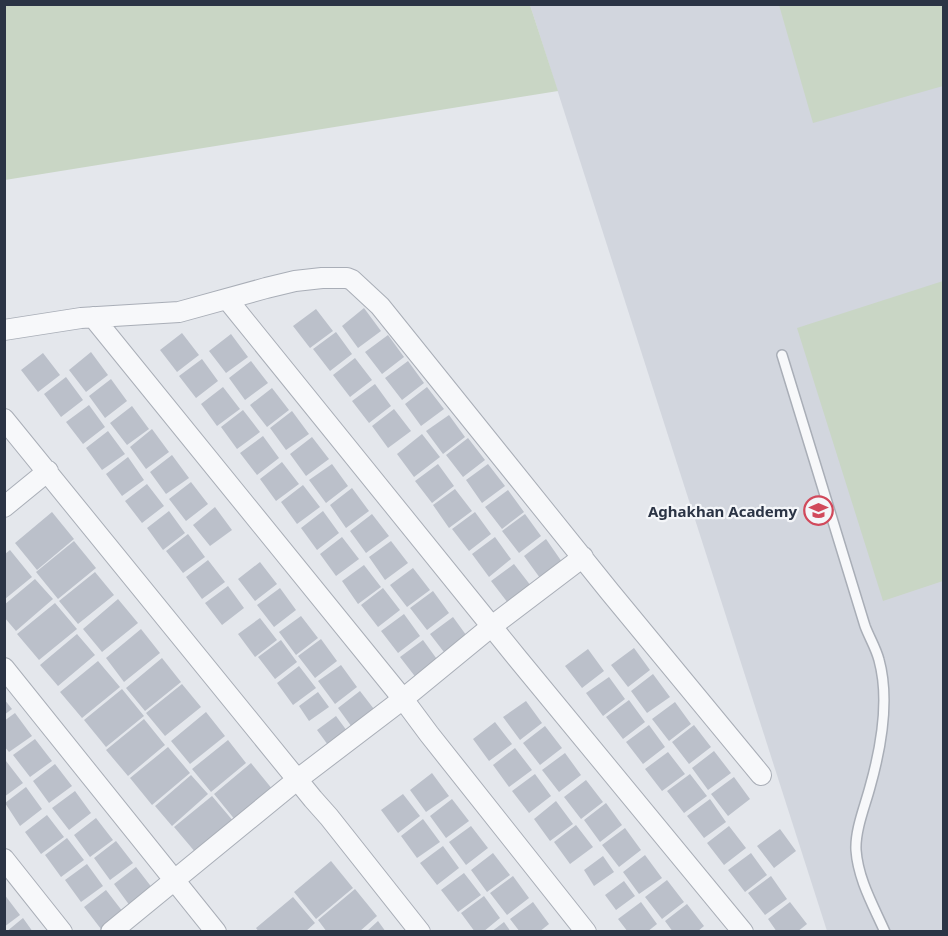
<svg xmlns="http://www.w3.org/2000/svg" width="948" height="936" viewBox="0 0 948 936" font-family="'Noto Sans',sans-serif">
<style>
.built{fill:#d2d6de}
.green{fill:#c9d6c5}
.building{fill:#bbc0ca}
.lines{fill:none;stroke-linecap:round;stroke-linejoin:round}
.lane-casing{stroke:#a9aeb7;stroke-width:12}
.street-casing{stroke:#a9aeb7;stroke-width:22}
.lane{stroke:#f7f8fa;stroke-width:9}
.street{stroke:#f7f8fa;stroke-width:20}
.labels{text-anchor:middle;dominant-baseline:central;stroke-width:4.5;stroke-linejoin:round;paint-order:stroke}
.poi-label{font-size:15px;font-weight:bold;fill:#2b3445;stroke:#f4f6f9;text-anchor:end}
</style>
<rect width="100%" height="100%" fill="#e4e7ec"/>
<!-- built -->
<path class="built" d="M530 5H943V931H827Z"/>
<!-- green -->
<path class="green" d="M5 4 530 5 558 91 5 180Z
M779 5H943V86L813 123Z
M943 281V581L883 601 797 328Z"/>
<!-- building -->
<path class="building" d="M364 308 381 331 358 348 342 326Z
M316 309 333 331 310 348 293 326Z
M336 332 352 354 330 371 313 349Z
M182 333 199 355 177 372 160 350Z
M231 334 248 357 226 373 209 351Z
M388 335 404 357 382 374 365 352Z
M91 352 108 375 86 392 69 370Z
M43 353 60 375 38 392 21 370Z
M355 358 372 380 350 397 333 375Z
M202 359 218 381 196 398 179 376Z
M251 361 268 383 245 400 229 378Z
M408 361 424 383 402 400 385 378Z
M66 377 83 400 61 417 44 394Z
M111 379 127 401 105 418 89 396Z
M375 384 391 406 369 423 352 401Z
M223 387 240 409 217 426 201 404Z
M427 387 444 409 421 426 405 404Z
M272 388 289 410 267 427 250 405Z
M89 405 105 427 83 444 66 422Z
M132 406 149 429 127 445 110 423Z
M394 409 411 431 388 448 372 426Z
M243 410 260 432 237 449 221 427Z
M292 411 309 434 286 450 270 428Z
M449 415 465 437 443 454 426 431Z
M152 429 169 452 146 469 130 447Z
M108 431 125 454 102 470 86 448Z
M422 434 440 457 414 477 397 454Z
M263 436 279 458 257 475 240 453Z
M312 437 329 459 306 476 290 454Z
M468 438 485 460 463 477 446 455Z
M172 455 189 478 166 494 150 472Z
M128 457 144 480 122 496 106 474Z
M282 462 299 484 276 501 260 479Z
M332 464 348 486 326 503 309 480Z
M438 464 454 486 432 503 415 481Z
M488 464 505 486 482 503 466 480Z
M191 482 208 504 186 521 169 499Z
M147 484 164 506 142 523 125 501Z
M303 485 320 507 297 524 281 502Z
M352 488 369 511 346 528 330 505Z
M455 489 472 511 449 528 433 505Z
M508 490 524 512 502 529 485 507Z
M215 507 232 530 210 546 193 525Z
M169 511 185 533 163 550 147 528Z
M323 511 339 533 317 550 301 528Z
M52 512 74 539 37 570 15 543Z
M475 512 491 534 469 551 452 529Z
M372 514 389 536 366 553 350 531Z
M525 514 541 536 519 553 502 531Z
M188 534 205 557 183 573 166 551Z
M342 537 359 559 336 576 320 554Z
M495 537 511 559 489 577 472 554Z
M546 539 562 562 540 578 524 556Z
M74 541 96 568 58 599 36 572Z
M391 541 408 563 385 580 369 557Z
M10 550 32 577 5 599V554Z
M208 560 225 582 202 599 186 577Z
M260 562 277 584 255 601 238 579Z
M514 564 531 586 508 603 491 581Z
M364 565 381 587 358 604 342 581Z
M413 568 430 590 407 607 390 585Z
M95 572 114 595 78 624 59 601Z
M35 579 53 599 16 631 4 617V605Z
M228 586 244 608 222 625 205 603Z
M280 588 296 610 274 627 257 605Z
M383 588 400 610 378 627 361 605Z
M433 591 449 613 427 630 410 608Z
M118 599 138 623 102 652 83 629Z
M55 603 77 629 39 660 17 634Z
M404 614 420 636 398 653 381 631Z
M301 616 318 638 296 655 279 632Z
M453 617 469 639 447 656 430 634Z
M260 618 277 640 255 657 238 634Z
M141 629 160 653 124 682 106 658Z
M77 634 95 655 58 686 40 665Z
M321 639 337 661 315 678 298 656Z
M281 640 297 662 275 679 258 657Z
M423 640 439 662 417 679 400 657Z
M634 648 650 670 628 687 611 665Z
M588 649 604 671 582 688 565 666Z
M162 658 181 682 145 711 126 688Z
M98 661 120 687 82 718 60 692Z
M341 665 357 687 335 704 318 681Z
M299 666 316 688 293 705 277 683Z
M653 674 670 697 647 713 631 691Z
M609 677 625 699 603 716 586 693Z
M182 684 201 707 165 736 146 713Z
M122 689 144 716 106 747 84 720Z
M360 691 377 713 354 730 338 708Z
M318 692 329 707 309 721 299 706Z
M4 699 12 709 4 715Z
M629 700 645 722 623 739 606 717Z
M526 701 542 723 520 740 503 717Z
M675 702 691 724 669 741 652 719Z
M206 712 225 736 190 764 171 741Z
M15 713 32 736 9 752 4 746V721Z
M336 716 347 731 328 745 317 730Z
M144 719 165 745 128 776 106 750Z
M495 722 512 744 489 761 473 739Z
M649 725 665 747 643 764 626 742Z
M694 725 711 747 689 764 672 742Z
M545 726 562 748 540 765 523 743Z
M35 739 52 761 30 777 13 755Z
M228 740 246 763 211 792 192 769Z
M168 747 190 773 152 805 130 778Z
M515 748 532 770 509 787 493 765Z
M714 751 731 773 708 790 692 768Z
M668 752 685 774 662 791 645 769Z
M565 753 581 775 559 792 542 770Z
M6 761 23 783 4 797V762Z
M251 763 273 790 236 821 214 794Z
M55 764 72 786 49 803 33 781Z
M432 773 449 796 426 812 410 790Z
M535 774 551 796 529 813 512 791Z
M690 774 707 796 684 813 667 791Z
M191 775 208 794 172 826 155 806Z
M734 777 750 799 728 816 711 794Z
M586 780 603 802 581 819 564 797Z
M26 787 42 809 20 826 5 803Z
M75 791 91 813 69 830 52 808Z
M403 794 420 816 398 833 381 810Z
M212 796 234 822 196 853 174 827Z
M452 799 469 821 446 838 430 816Z
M710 799 726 822 704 838 687 816Z
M556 801 573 824 550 841 534 819Z
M606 803 622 825 600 842 584 820Z
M47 815 64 837 41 854 25 832Z
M96 818 113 840 90 857 74 835Z
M423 819 440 842 417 858 401 836Z
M576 825 593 847 570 864 554 842Z
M471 826 488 848 466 865 449 842Z
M729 826 746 848 724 865 707 843Z
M625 828 641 850 619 867 602 845Z
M780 829 796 851 774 868 757 846Z
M67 838 84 860 61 877 45 855Z
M116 841 133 863 110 880 94 858Z
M443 846 459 868 437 885 420 863Z
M493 853 510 875 487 892 471 870Z
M751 853 767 875 745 892 728 870Z
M645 855 662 878 639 894 623 872Z
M603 856 614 872 594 886 584 870Z
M331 861 353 888 316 919 294 892Z
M87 864 103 886 81 902 65 880Z
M136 867 153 889 130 906 114 884Z
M464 873 481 895 458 912 441 890Z
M513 876 529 898 507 915 490 893Z
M771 876 787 899 765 915 748 893Z
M667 880 684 902 662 919 645 897Z
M624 881 635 896 616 910 605 895Z
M355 889 377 916 359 932H327L318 920Z
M106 890 123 912 101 929 84 907Z
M4 894 20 915 4 927Z
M484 896 500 918 483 932H475L461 913Z
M293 897 315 923 305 932H259L256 928Z
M533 902 549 924 539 932H520L510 919Z
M641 902 657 924 647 932H628L618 919Z
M790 902 807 924 797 932H777L768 919Z
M687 904 704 926 697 932H673L665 921Z
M23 918 33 932H6Z
M378 921 386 932H366Z
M504 922 511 932H491Z"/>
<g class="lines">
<defs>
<path id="lane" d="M782 355 865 626C869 637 876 648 879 660 890 700 881 748 870 787 865 806 855 830 856 850 858 879 873 905 885 932"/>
<path id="street" d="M227 299 518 659 743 932
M93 317 403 699 429 734 586 932
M4 330 81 318 179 312 266 288 295 281 322 278H347L352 280 380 306 610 592 761 775
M4 419 313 799 329 817 420 932
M4 507 48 471
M4 668 216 932
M4 859 62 932
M111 932 298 779 403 699 492 626 583 557"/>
</defs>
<!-- lane casing -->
<use href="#lane" class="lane-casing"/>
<!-- street casing -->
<use href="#street" class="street-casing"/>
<!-- lane -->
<use href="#lane" class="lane"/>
<!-- street -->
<use href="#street" class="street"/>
</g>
<!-- icons -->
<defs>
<symbol id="school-ring" viewBox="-11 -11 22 22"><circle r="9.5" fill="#f4f6f9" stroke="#d1495b" stroke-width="1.5"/><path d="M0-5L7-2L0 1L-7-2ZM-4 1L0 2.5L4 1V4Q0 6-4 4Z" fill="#d1495b"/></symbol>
</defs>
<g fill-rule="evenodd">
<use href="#school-ring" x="802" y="494" width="33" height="33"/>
</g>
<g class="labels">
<!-- poi labels -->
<g class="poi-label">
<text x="797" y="511">Aghakhan Academy</text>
</g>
</g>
<!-- border -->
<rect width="948" height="936" fill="none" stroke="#2b3445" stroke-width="12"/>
</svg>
